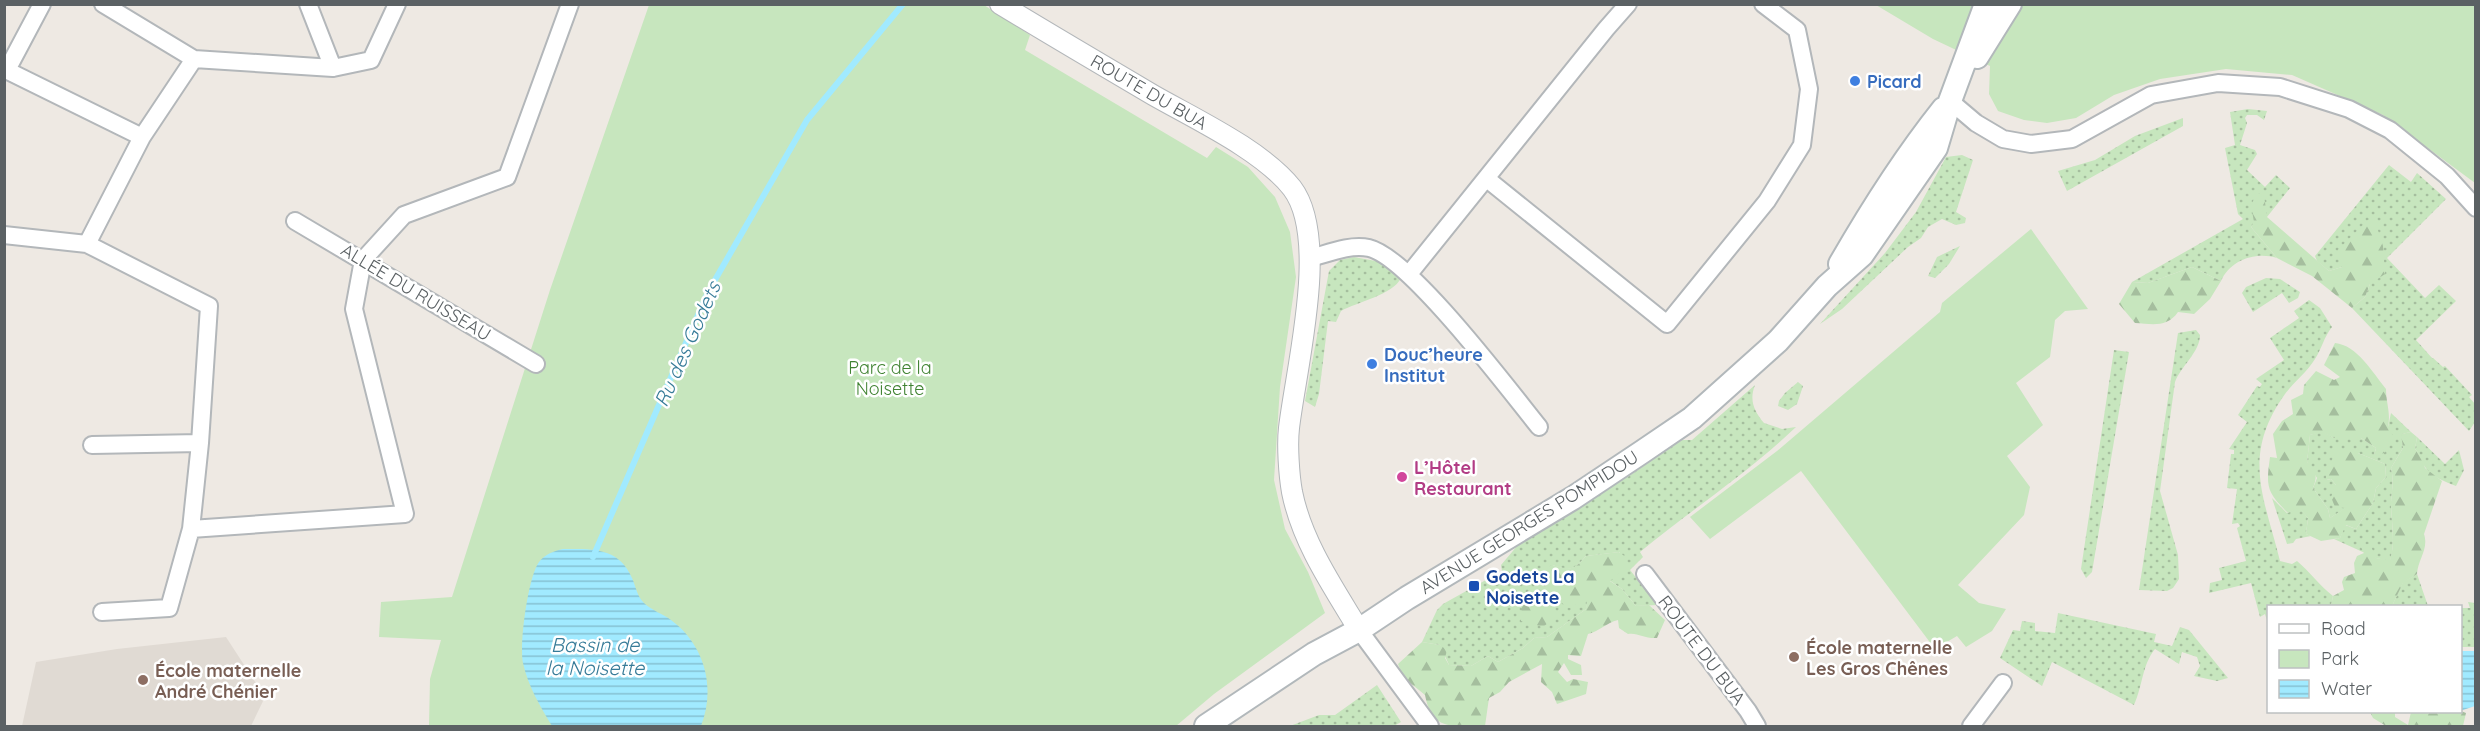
<svg xmlns="http://www.w3.org/2000/svg" width="2480" height="731" viewBox="0 0 2480 731" font-family="Quicksand,sans-serif">
<style>
.education{fill:#e0dad3}
.grass{fill:url(#grass-dots)}
.forest{fill:url(#forest-firs)}
.green{fill:#c7e6be}
.water{fill:url(#water-rules)}
.lines{fill:none;stroke-linecap:round;stroke-linejoin:round}
.stream{stroke:#a1eaff;stroke-width:6}
.minor-casing{stroke:#b3b7ba;stroke-width:20}
.tertiary-casing{stroke:#b3b7ba;stroke-width:22}
.secondary-casing{stroke:#b2b8bb;stroke-width:26}
.minor{stroke:#fff;stroke-width:16}
.tertiary{stroke:#fff;stroke-width:20}
.secondary{stroke:#fff;stroke-width:22}
.shop-dot{fill:#3f7fe0;stroke:#fff;stroke-width:2}
.hotel-dot{fill:#d1479c;stroke:#fff;stroke-width:2}
.transit-dot{fill:#1a4fb4;stroke:#fff;stroke-width:2}
.education-dot{fill:#8d6e63;stroke:#fff;stroke-width:2}
.labels{text-anchor:middle;dominant-baseline:central;stroke-width:5;stroke-linejoin:round;paint-order:stroke}
.shop-label{font-size:18px;font-weight:bold;fill:#366cbe;stroke:#fff;text-anchor:start}
.street-label{font-size:18px;fill:#5b6164;stroke:#fff}
.park-label{font-size:18px;fill:#408332;stroke:#fff}
.hotel-label{font-size:18px;font-weight:bold;fill:#b23c85;stroke:#fff;text-anchor:start}
.transit-label{font-size:18px;font-weight:bold;fill:#164399;stroke:#fff;text-anchor:start}
.education-label{font-size:18px;font-weight:bold;fill:#785e54;stroke:#fff;text-anchor:start}
.water-label{font-size:20px;font-style:italic;fill:#367b98;stroke:#fff}
</style>
<defs>
<pattern id="grass-dots" width="8" height="8" patternUnits="userSpaceOnUse" patternTransform="scale(1.5)"><rect width="8" height="8" fill="#c7e6be"/><path d="M2 2h.1M6 6h.1" fill="none" stroke="#a5be9e" stroke-width="1.8" stroke-linecap="round"/></pattern>
<pattern id="forest-firs" width="22" height="20" patternUnits="userSpaceOnUse" patternTransform="scale(1.5)"><rect width="22" height="20" fill="#c7e6be"/><path d="M5 1l3.5 6h-7zM16 11l3.5 6h-7z" fill="#a5be9e"/></pattern>
<pattern id="water-rules" width="6" height="5" patternUnits="userSpaceOnUse" patternTransform="scale(1.5)"><rect width="6" height="5" fill="#a1eaff"/><path d="M0 2.5h6" fill="none" stroke="#86c1d2"/></pattern>
</defs>
<rect width="100%" height="100%" fill="#eee9e3"/>
<!-- education -->
<path class="education" d="M226 637 265 697 251 726H22L36 662 117 649Z"/>
<!-- grass -->
<path class="grass" d="M2248 109 2267 111 2264 120 2257 115H2247L2245 118 2247 123 2240 145 2255 150 2257 154 2247 170 2265 187 2276 175 2290 188 2267 217 2254 223 2251 227 2277 258C2256 251 2230 260 2221 281L2192 267 2148 283 2132 282 2243 219 2238 214 2225 148 2235 145 2230 112Z
M2183 118V126L2067 191 2058 171 2095 160 2135 136Z
M1962 155 1973 160 1956 212 1966 218 1965 223 1956 225 1942 219 1928 227 1921 238 1908 247 1842 309 1820 324 1885 253 1916 212 1946 157Z
M2389 165 2411 182 2417 173 2446 199 2387 258 2425 298 2439 285 2456 301 2416 340 2432 358H2433L2443 367 2445 366 2472 395 2469 397 2475 404V422L2469 431 2352 308 2365 297 2370 284 2342 267 2329 271 2317 261 2315 256Z
M1960 246 1949 264 1935 278 1928 276 1937 257Z
M1354 257 1381 262 1401 278C1393 295 1357 302 1341 311L1336 322 1328 321 1319 394 1315 407 1305 401 1329 271 1340 260Z
M2266 278 2280 279 2300 292 2298 298 2289 303 2282 293 2253 312 2242 293 2246 287Z
M2309 300 2320 308 2332 327C2324 337 2322 348 2315 359 2307 372 2294 382 2285 394 2241 456 2264 496 2280 561L2292 564 2297 561C2310 572 2319 585 2333 596L2331 606H2268V624L2265 614 2260 617 2251 583 2209 593 2210 583 2222 580 2219 568 2246 561 2237 528 2240 526 2238 523 2232 524 2237 489 2227 488 2231 454H2234V450L2229 449 2247 422 2238 415 2257 386 2260 387 2262 384 2256 379 2284 360 2270 338 2299 318 2294 311Z
M2196 330 2200 335C2200 352 2181 366 2175 382L2160 491 2178 555 2179 579 2173 588 2167 591 2139 590 2178 333Z
M2114 350 2129 352 2092 572 2086 578 2081 569Z
M1798 382 1803 386 1797 404 1788 410 1778 406 1779 401 1785 393Z
M1755 385C1749 400 1754 411 1764 423L1782 429 1796 427C1748 473 1691 510 1640 552L1643 557 1630 570 1658 605 1636 606 1622 589 1609 580 1620 552 1586 556C1573 571 1571 571 1552 565L1588 598 1586 609 1547 637 1534 638 1523 648 1498 662 1488 656 1471 666 1449 665 1440 645 1422 642 1437 610 1443 604 1502 571 1501 565 1523 539 1626 478 1682 440H1692Z
M2391 413 2411 432 2402 434 2403 448 2391 468C2394 480 2392 490 2391 502 2391 522 2396 542 2390 561L2376 558 2334 539 2340 538 2345 525 2356 529 2373 503 2376 488 2386 477 2385 464 2358 453 2331 465 2327 480 2331 479 2336 485 2346 508 2330 518 2328 509 2313 488 2317 478 2307 462 2310 435 2322 431 2334 438H2361L2376 448 2374 455 2388 427Z
M2417 437 2445 464 2459 450 2464 470 2456 486C2446 482 2431 477 2425 467 2421 461 2421 455 2415 449Z
M2272 498 2287 513 2299 507 2308 518 2306 534 2311 536 2296 539 2293 543 2287 544Z
M2417 574 2428 606H2392L2403 582Z
M2468 602 2475 603V647H2461V608H2470Z
M2058 613 2156 634 2154 642 2172 646 2180 627 2189 630 2228 678 2217 681 2194 676 2200 666 2197 657 2182 652 2179 664 2155 649C2142 665 2143 685 2134 705L2052 662 2042 686 2000 658 2013 630 2020 631 2022 621 2035 623V631L2055 633Z
M1377 685 1401 722 1394 726H1290L1319 715H1335Z"/>
<!-- forest -->
<path class="forest" d="M2257 193 2264 195 2267 217 2329 271 2342 267 2338 250 2368 220 2375 221 2383 246 2385 274 2370 284 2365 297 2352 308 2312 276 2277 258 2251 227 2254 222 2251 205Z
M2192 267 2221 281 2210 299 2194 314 2178 312C2167 328 2152 324 2135 323L2119 304 2132 282 2148 283Z
M2335 343C2357 345 2373 373 2386 389 2386 403 2391 413 2388 427L2394 437 2384 453 2374 456 2376 448 2361 438H2334L2322 432 2310 435 2307 462C2316 470 2318 476 2313 488L2328 509 2330 518 2345 508 2335 507 2331 497 2336 485 2331 479 2326 480V469L2331 465 2335 448 2358 453 2385 464 2386 477 2376 488 2373 503 2356 529 2346 525 2340 538 2321 541 2306 534 2308 518 2299 508 2288 513C2266 492 2266 486 2270 457L2277 458 2273 434 2282 421 2293 414 2291 400 2303 394 2304 385 2316 371 2334 380 2340 377 2324 365Z
M2411 432 2417 437 2415 449 2422 457 2425 468 2442 481 2424 534C2429 549 2418 559 2417 574L2403 583 2392 606H2331L2333 596 2344 590 2342 582 2344 577 2355 573 2354 563 2357 556 2364 553 2360 545 2370 544 2376 558 2390 560C2396 542 2391 521 2391 502 2392 489 2394 480 2391 468L2403 448 2401 434Z
M1619 552 1627 558 1626 568 1610 581 1622 589 1636 606 1649 605 1665 620 1657 638C1645 639 1637 632 1628 634L1619 628 1618 620C1606 623 1600 631 1588 634L1581 656 1568 655V659L1581 665 1582 675H1571L1564 663 1558 672 1567 682 1573 679 1588 682 1586 694 1557 704 1552 692 1541 682 1542 664 1509 682 1500 692 1489 698 1485 726C1451 726 1432 731 1425 695L1403 677 1398 664 1422 642 1440 645 1447 650 1445 658 1449 665 1471 666 1488 656 1498 662 1523 648 1534 638 1547 637 1586 609 1587 599 1569 608 1546 592 1544 569 1552 565C1571 570 1573 571 1586 556Z
M1544 597 1553 613V619L1543 627 1521 621 1522 605 1531 598Z
M2461 711 2466 713 2463 726H2386L2373 718 2370 712H2395V717L2408 725 2411 712Z"/>
<!-- green -->
<path class="green" d="M649 5H984L1030 35 1025 50 1207 158 1216 147 1248 167 1275 197 1290 232 1296 277 1280 387 1274 480 1285 529 1308 572 1325 613 1214 694 1176 726H429L430 679 441 640 379 637 381 602 452 597 550 290Z
M1876 5H2475V183L2383 115 2292 75 2226 69 2160 79 2114 95 2076 118 2047 123 2024 120 1998 111 1989 94 1990 66 1933 39Z
M2031 229 2088 309 2065 311 2055 320 2050 357 2016 383 2043 425 2007 456 2030 487 2024 515 1958 585 1979 603 2006 609 1992 631 1966 647 1957 636 1935 649 1801 471 1710 539 1690 517 1777 451 1940 312 1942 303Z"/>
<!-- water -->
<path class="water" d="M563 549C592 549 619 547 632 578 636 587 637 596 644 603 651 610 663 614 671 620 705 645 716 688 701 726H552C540 706 528 686 523 663 519 645 528 577 539 562 545 554 554 551 563 549Z
M2460 651H2476L2475 706 2463 710H2460Z"/>
<g class="lines">
<!-- stream -->
<path class="stream" d="M593 557 708 292 807 120 903 4"/>
<defs>
<path id="minor" d="M103 4 194 59
M308 4 333 68
M397 4 371 60 333 68 194 59 142 137 87 244 209 306 200 443 191 529 405 514 354 309 363 260 404 215 507 177 570 4
M4 69 142 137
M7 70 42 4
M1950 101 1976 123 2003 139 2031 144 2072 139 2151 95 2218 83 2280 87 2349 109 2390 130 2447 176 2476 208
M1487 179 1667 324 1767 201 1802 145 1809 89 1797 30 1763 4
M295 221 536 364
M4 235 87 244
M1311 258C1329 253 1350 244 1369 248 1409 257 1509 390 1539 427
M1409 274 1606 29 1628 4
M92 445 200 443
M1645 574 1748 711 1757 726
M102 612 169 608 191 529
M1359 630 1430 726
M1971 726 2003 683"/>
<path id="tertiary" d="M1000 4C1051 35 1102 65 1153 95 1195 119 1262 150 1292 188 1330 238 1296 367 1289 428 1287 445 1289 475 1292 492 1302 542 1333 587 1359 630"/>
<path id="secondary" d="M1977 57 2010 4
M1840 264C1871 210 1904 158 1943 109
M1206 726 1314 654 1359 630 1407 598 1573 498 1642 452 1692 418 1778 341 1827 286 1862 255 1936 148 1950 101 1986 4"/>
</defs>
<!-- minor casing -->
<use href="#minor" class="minor-casing"/>
<!-- tertiary casing -->
<use href="#tertiary" class="tertiary-casing"/>
<!-- secondary casing -->
<use href="#secondary" class="secondary-casing"/>
<!-- minor -->
<use href="#minor" class="minor"/>
<!-- tertiary -->
<use href="#tertiary" class="tertiary"/>
<!-- secondary -->
<use href="#secondary" class="secondary"/>
</g>
<!-- markers -->
<g class="shop-dot">
<circle cx="1855" cy="81" r="6"/>
<circle cx="1372" cy="364" r="6"/>
</g>
<circle class="hotel-dot" cx="1402" cy="477" r="6"/>
<rect class="transit-dot" x="1468" y="580" width="12" height="12" rx="3"/>
<g class="education-dot">
<circle cx="1794" cy="657" r="6"/>
<circle cx="143" cy="680" r="6"/>
</g>
<g class="labels">
<!-- shop labels -->
<g class="shop-label">
<text x="1867" y="81">Picard</text>
<text x="1384" y="354">Douc’heure<tspan x="1384" dy="21">Institut</tspan></text>
</g>
<!-- street labels -->
<g class="street-label">
<text transform="translate(1149 92) rotate(30)">ROUTE DU BUA</text>
<text transform="translate(416 292) rotate(31)">ALLÉE DU RUISSEAU</text>
<text transform="translate(1529 522) rotate(-32)">AVENUE GEORGES POMPIDOU</text>
<text transform="translate(1702 650) rotate(53)">ROUTE DU BUA</text>
</g>
<!-- park labels -->
<g class="park-label">
<text x="890" y="367">Parc de la<tspan x="890" dy="21">Noisette</tspan></text>
</g>
<!-- hotel labels -->
<g class="hotel-label">
<text x="1414" y="467">L’Hôtel<tspan x="1414" dy="21">Restaurant</tspan></text>
</g>
<!-- transit labels -->
<g class="transit-label">
<text x="1486" y="576">Godets La<tspan x="1486" dy="21">Noisette</tspan></text>
</g>
<!-- education labels -->
<g class="education-label">
<text x="1806" y="647">École maternelle<tspan x="1806" dy="21">Les Gros Chênes</tspan></text>
<text x="155" y="670">École maternelle<tspan x="155" dy="21">André Chénier</tspan></text>
</g>
<!-- water labels -->
<g class="water-label">
<text transform="translate(687 344) rotate(-66)">Ru des Godets</text>
<text x="595" y="644">Bassin de<tspan x="595" dy="23">la Noisette</tspan></text>
</g>
</g>
<!-- border -->
<rect width="2480" height="731" fill="none" stroke="#5b6164" stroke-width="12"/>
<!-- legend -->
<rect x="2267" y="605" width="195" height="108" fill="#ffffff" stroke="#bdc0c1" stroke-width="1.5"/>
<rect x="2279" y="624" width="30" height="9" fill="#ffffff" stroke="#bdc0c1" stroke-width="1.5"/>
<text x="2321" y="635" font-size="18" fill="#5b6164">Road</text>
<rect x="2279" y="650" width="30" height="18" fill="#c7e6be" stroke="#bdc0c1" stroke-width="1.5"/>
<text x="2321" y="665" font-size="18" fill="#5b6164">Park</text>
<rect x="2279" y="680" width="30" height="18" fill="url(#water-rules)" stroke="#bdc0c1" stroke-width="1.5"/>
<text x="2321" y="695" font-size="18" fill="#5b6164">Water</text>
</svg>
